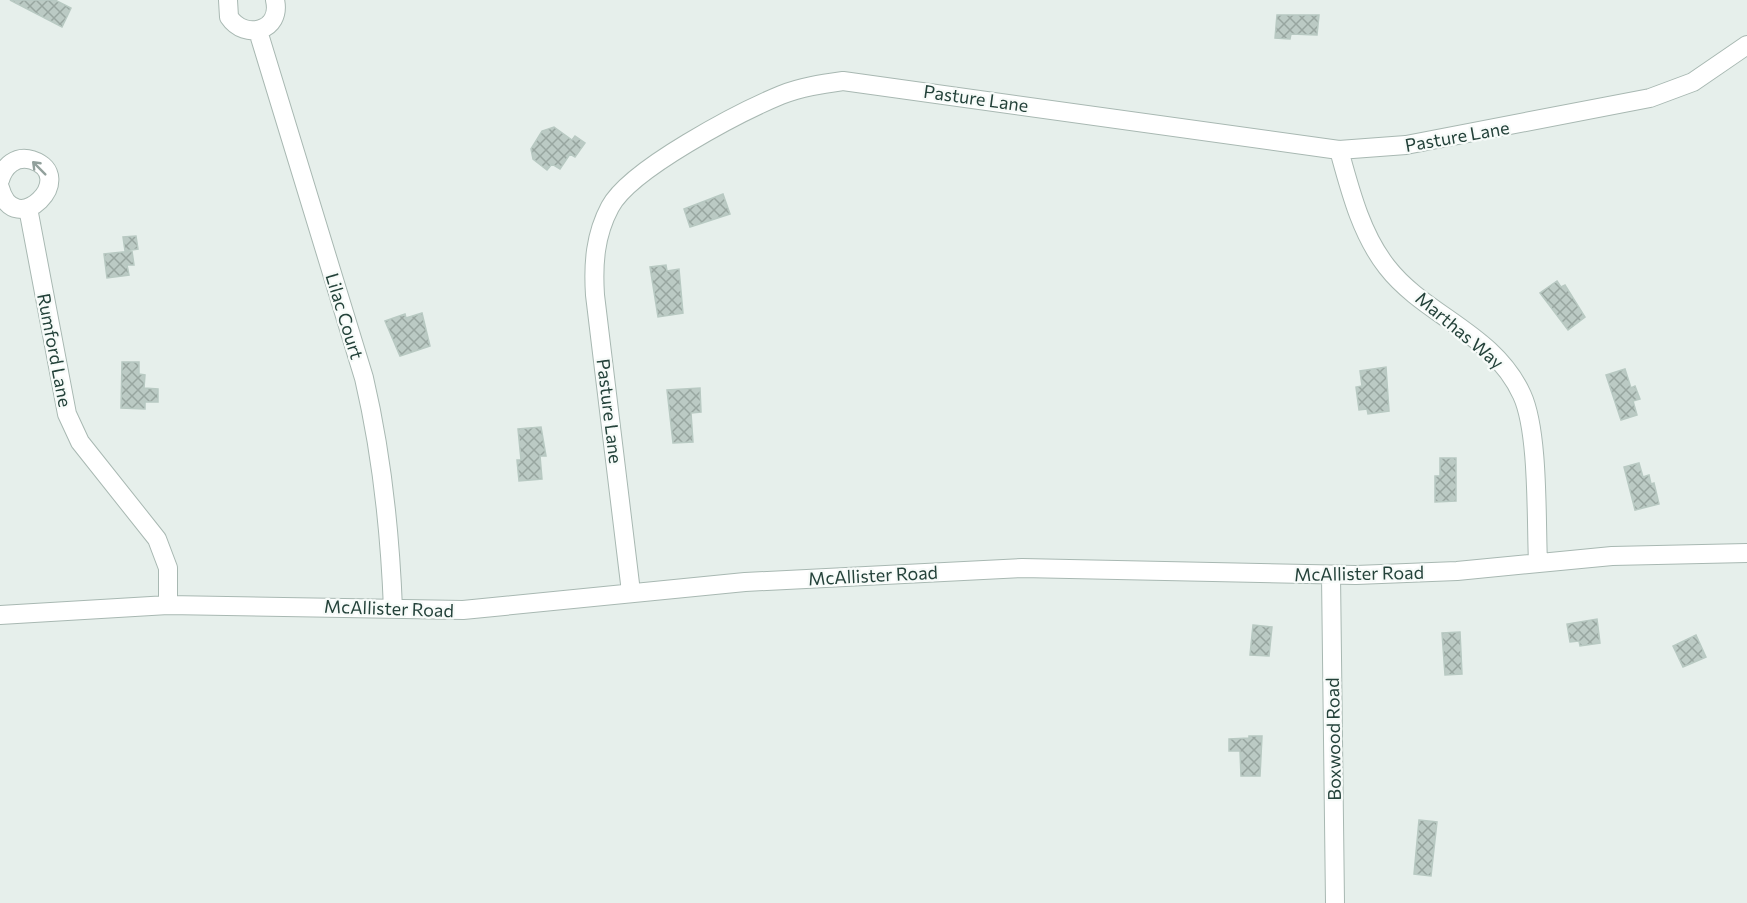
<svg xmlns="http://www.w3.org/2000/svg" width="1747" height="903" viewBox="0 0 1747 903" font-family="Commissioner,sans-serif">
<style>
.building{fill:url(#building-cross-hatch);stroke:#b8c9c2;stroke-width:1.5}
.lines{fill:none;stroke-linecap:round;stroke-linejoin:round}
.minor-casing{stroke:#a8b8b2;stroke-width:20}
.minor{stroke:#fff;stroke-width:18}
.oneway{stroke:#92a09c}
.labels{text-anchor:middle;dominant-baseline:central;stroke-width:4.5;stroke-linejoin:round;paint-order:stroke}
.street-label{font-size:18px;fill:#24423a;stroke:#f7fbf9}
</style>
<defs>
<pattern id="building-cross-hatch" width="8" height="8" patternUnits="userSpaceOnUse" patternTransform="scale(1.5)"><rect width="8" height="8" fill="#bbcac4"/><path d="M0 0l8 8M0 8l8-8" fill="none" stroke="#98a6a0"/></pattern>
</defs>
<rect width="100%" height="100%" fill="#e6efeb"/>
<!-- building -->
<path class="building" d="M10 0H55L71 8 62 27Z
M1277 15H1319L1317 35 1291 34 1290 39 1275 38Z
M554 127 572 140 575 136 585 143 575 157 570 154 560 169 552 164 547 170 533 159 531 149 542 131Z
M723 194 730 214 690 227 684 209Z
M136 236 138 249 125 251 123 237Z
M132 251 134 265H127L129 275 107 278 104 254Z
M666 265 667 271 679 269 683 313 658 317 650 267Z
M1557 281 1561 287 1565 285 1585 317 1568 330 1540 293Z
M422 313 430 346 400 356 385 321 405 314 406 318Z
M122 362H139V374L145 375 144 388 158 389V402H145V409L121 408Z
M1386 367 1389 411 1368 414 1367 409 1359 410 1356 387 1362 386 1360 371Z
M1625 369 1631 388 1635 386 1640 399 1633 401 1637 415 1621 420 1606 375Z
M700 388 701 412 691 413 693 442 673 443 667 390Z
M541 427 546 456H540L542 479 519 481 517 460H521L518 429Z
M1440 458H1456V501L1435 502V476H1440Z
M1639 463 1643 477 1649 475 1651 484 1654 483 1659 504 1635 510 1624 467Z
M1597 619 1600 643 1580 646 1579 641 1570 642 1567 624Z
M1253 625 1272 627 1269 656 1250 655Z
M1460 632 1462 674 1445 675 1442 633Z
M1696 635 1706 657 1683 667 1673 646Z
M1249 736H1262L1260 776H1241L1240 751H1229V739L1249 738Z
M1419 820 1437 822 1431 876 1414 874Z"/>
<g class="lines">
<defs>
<path id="minor" d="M228 0 229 17C245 41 282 31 275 0
M258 31 364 378C382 455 390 530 393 609
M1339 150C1350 190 1361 234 1387 267 1425 316 1494 333 1522 395 1539 432 1536 520 1538 563
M0 180C4 166 16 155 32 160 80 176 15 242 0 188
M28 208 67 414 80 442 157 539 168 568V605
M1331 575 1335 903
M631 592 595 295C593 264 595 235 610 207 630 169 740 112 781 95 801 87 822 84 843 81L1339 150 1406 145 1650 98 1693 82 1747 45
M0 615 168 605 463 610 745 582 1022 568 1356 575 1457 571 1612 556 1747 553"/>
</defs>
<!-- minor casing -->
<use href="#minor" class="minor-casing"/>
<!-- minor -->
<use href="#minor" class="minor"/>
</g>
<!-- one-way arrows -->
<defs><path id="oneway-shaft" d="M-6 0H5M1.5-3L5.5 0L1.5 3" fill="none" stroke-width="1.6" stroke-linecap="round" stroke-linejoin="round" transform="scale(1.5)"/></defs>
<use class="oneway" href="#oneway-shaft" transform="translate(39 168) rotate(-135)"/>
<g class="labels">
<!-- street labels -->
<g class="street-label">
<text transform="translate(976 98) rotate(8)">Pasture Lane</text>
<text transform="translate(1457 136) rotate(-10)">Pasture Lane</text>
<text transform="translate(345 316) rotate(73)">Lilac Court</text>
<text transform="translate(1460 330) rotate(40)">Marthas Way</text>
<text transform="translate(55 350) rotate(79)">Rumford Lane</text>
<text transform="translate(610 411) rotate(83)">Pasture Lane</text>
<text transform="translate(1359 573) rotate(-1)">McAllister Road</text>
<text transform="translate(873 575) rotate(-3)">McAllister Road</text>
<text transform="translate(389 608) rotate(2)">McAllister Road</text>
<text transform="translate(1333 739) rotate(-91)">Boxwood Road</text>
</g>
</g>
</svg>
